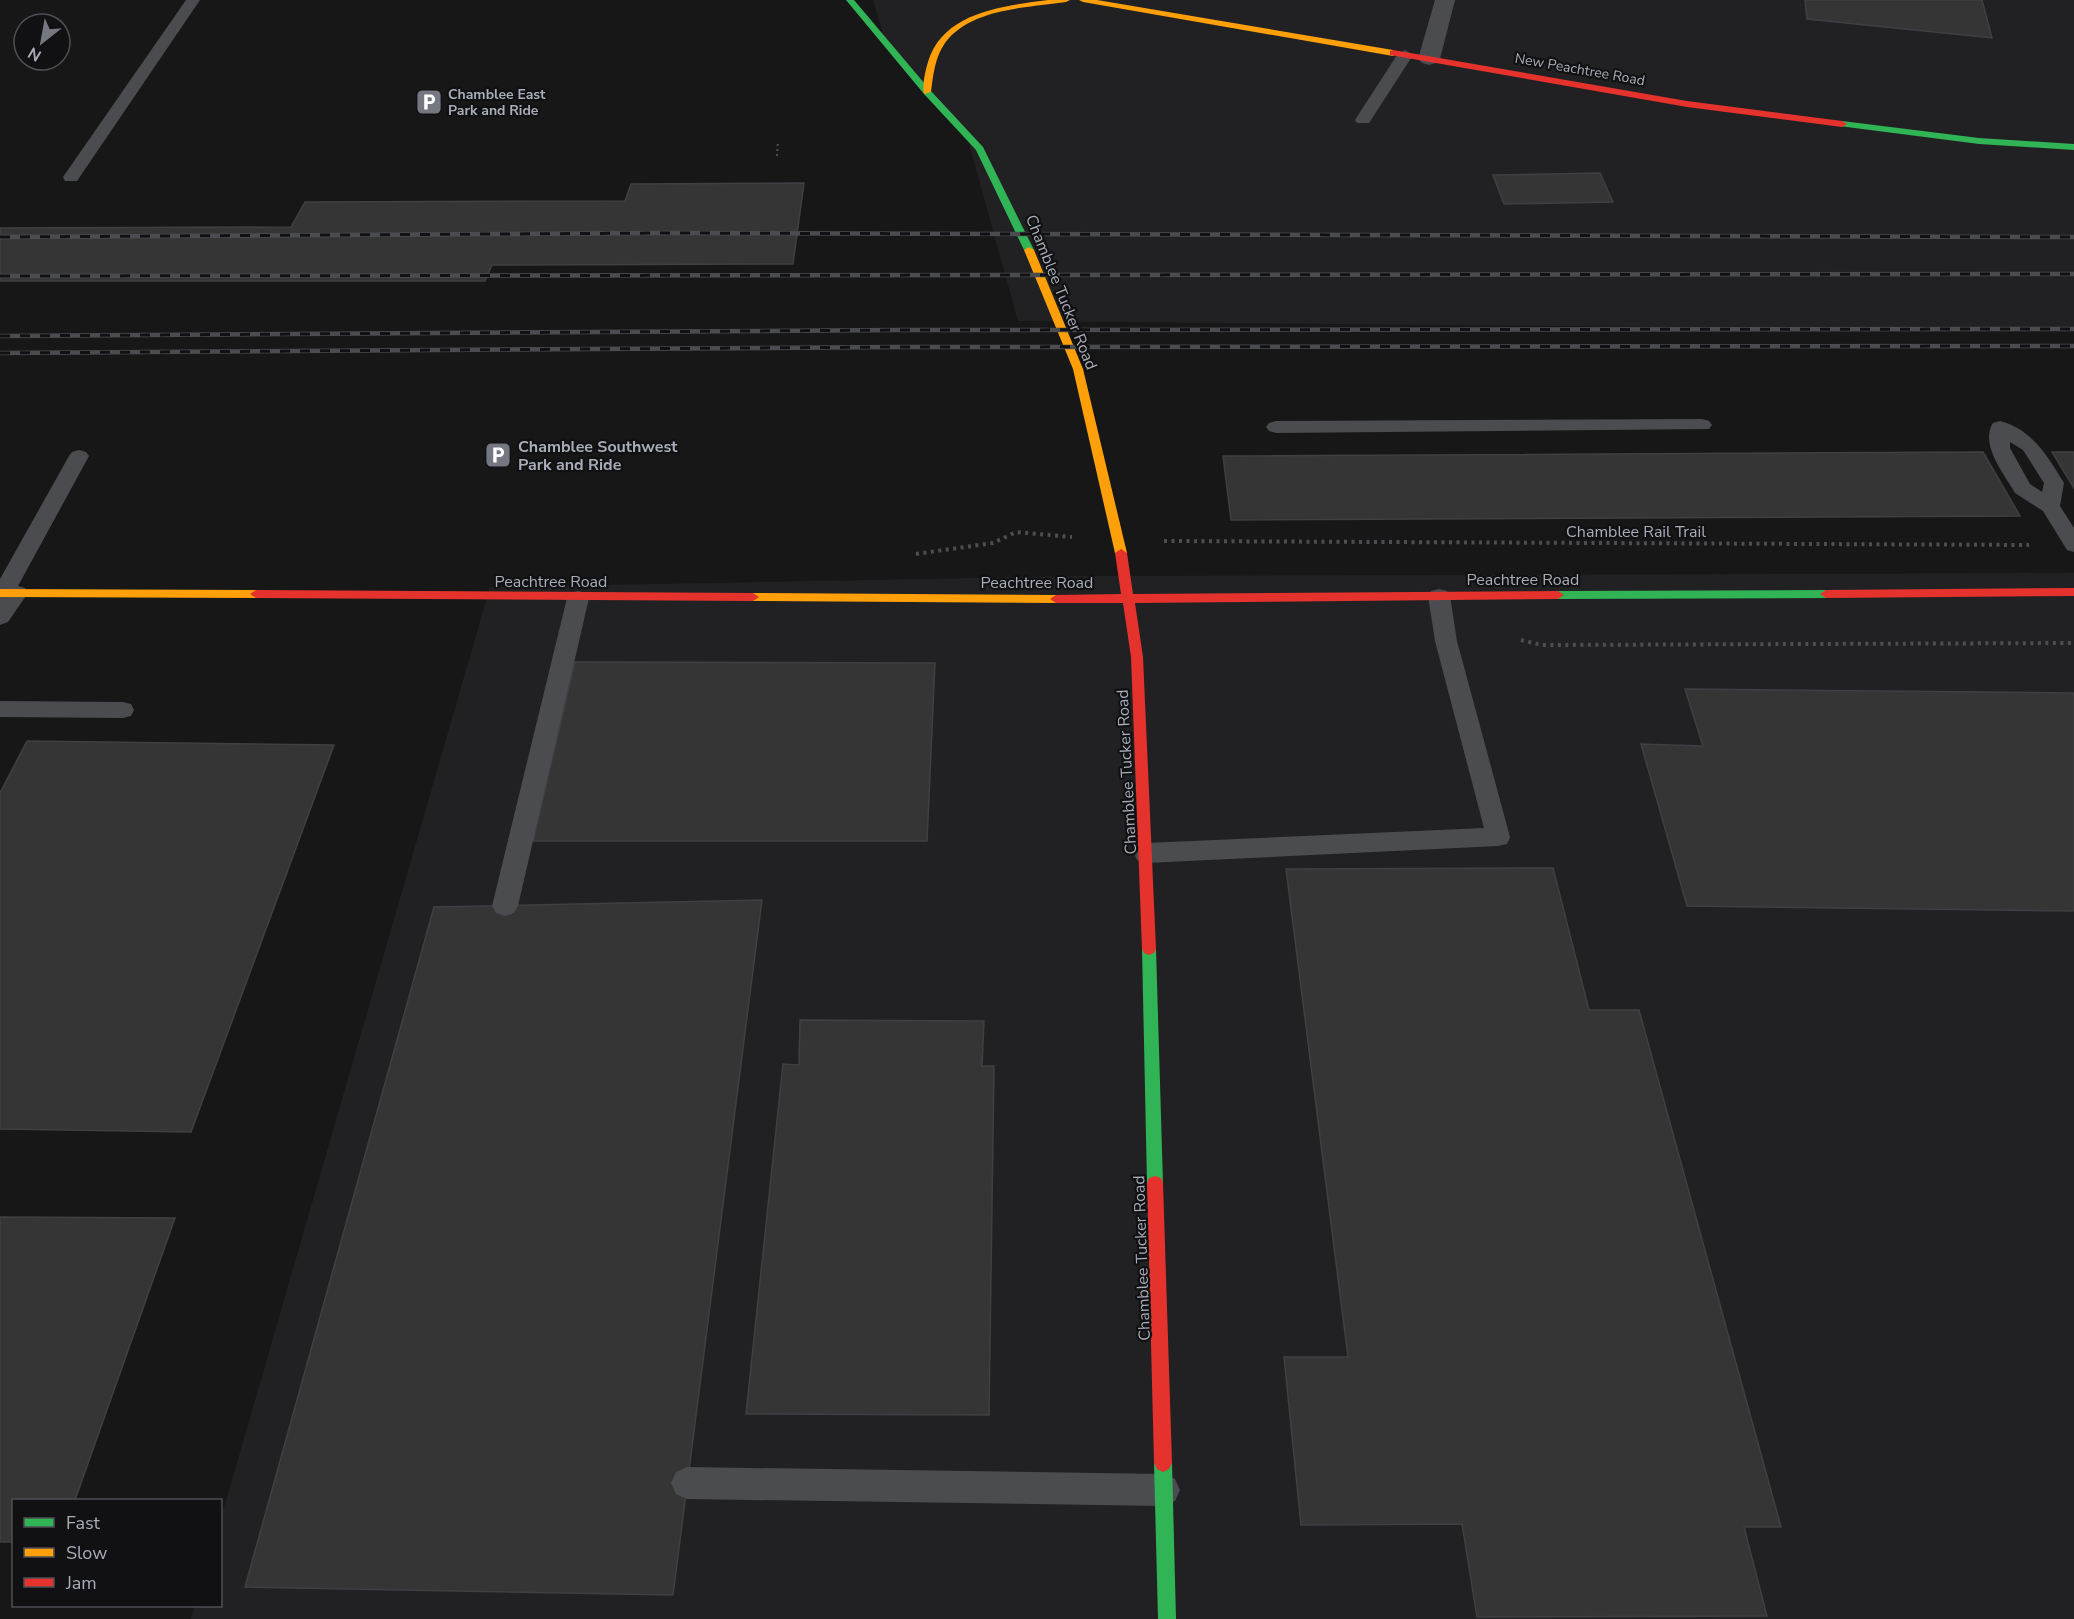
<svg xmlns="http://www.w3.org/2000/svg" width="2074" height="1619" viewBox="0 0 2074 1619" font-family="'Nunito Sans',sans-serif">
	<rect width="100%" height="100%" fill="#171717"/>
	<!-- built -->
	<g fill="#212123">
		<path d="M873,0H2074V331L1018,321L968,140L884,36Z"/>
		<path d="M2074,573V1619H191L195,1606H220L221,1518L490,587L1082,576Z"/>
	</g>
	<!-- building -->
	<g fill="#353536" stroke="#3f4043" stroke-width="1.5">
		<path d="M1805,0H1982L1992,38L1807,19Z"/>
		<path d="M1600,173L1613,202L1504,204L1493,175Z"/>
		<path d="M804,183L793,264L492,265L485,281H0V228L291,227L305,202L625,201L631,184Z"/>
		<path d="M1983,452L2020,516L1231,520L1223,456Z"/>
		<path d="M2052,452H2074V488Z"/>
		<path d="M575,662L935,663L927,841H533Z"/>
		<path d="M1685,689L2074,693V911L1687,906L1641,744L1703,746Z"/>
		<path d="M27,741L334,745L191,1132L0,1129V793Z"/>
		<path d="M1553,868L1589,1010H1639L1781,1527H1744L1767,1616L1477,1617L1462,1524L1301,1525L1284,1357H1348L1286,869Z"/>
		<path d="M762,900L673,1595L245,1587L434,907Z"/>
		<path d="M800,1020L984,1021L982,1066H994L989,1415L746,1414L783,1064L799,1065Z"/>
		<path d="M0,1217L175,1218L75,1500H14V1542H0Z"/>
	</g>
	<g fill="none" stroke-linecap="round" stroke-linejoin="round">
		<!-- path-far1 -->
		<path stroke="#4d4e52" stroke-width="2" stroke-dasharray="2 3" stroke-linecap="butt" d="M777,156L778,141"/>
		<!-- path -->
		<g stroke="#4d4e52" stroke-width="4" stroke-dasharray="3 4.5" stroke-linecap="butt">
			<path d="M1164,541L2029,545"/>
			<path d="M916,554L993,543L1016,532L1072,537"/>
			<path d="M1521,640L1541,645L2074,643"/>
		</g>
		<!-- lane -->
		<g fill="#4b4c50" fill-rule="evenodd">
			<path d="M186,0H200L77,181H65L63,177Z"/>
			<path d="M1405,50L1413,55L1371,120L1369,123H1357L1355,120L1397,55Z"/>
			<path d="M1702,419L1709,421L1712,425L1709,429L1276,433L1269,431L1266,427L1269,423L1276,421Z"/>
			<path d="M2000,421C2032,429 2048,457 2064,483L2060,506L2074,528V552L2067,550L2043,511L2015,493L2012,488C2002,471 1980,443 1993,423ZM2010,442L2023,450L2044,483L2042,492L2030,484L2010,448Z"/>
			<path d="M79,450L86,452L89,456L18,586L25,588L28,593L8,622L0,625V579L69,456L72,452Z"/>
			<path d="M1439,589L1447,591L1450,596L1457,641L1510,837L1507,844L1498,846L1146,863L1137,860L1134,853L1137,846L1146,843L1484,828L1435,641L1428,596L1431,591Z"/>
			<path d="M578,591L586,593L589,598L518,906L514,913L505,916L496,913L492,906L567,598L570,593Z"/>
			<path d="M0,701L123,702L131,704L134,710L131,716L123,718L0,717Z"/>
			<path d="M687,1467L1164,1474L1175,1479L1180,1490L1175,1501L1164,1506L687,1499L676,1494L671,1483L676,1472Z"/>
		</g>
		<!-- street -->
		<path fill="#4b4c50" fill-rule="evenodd" d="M1435,0H1455L1440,59L1436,63L1429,65L1422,63L1418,59Z"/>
		<!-- fast -->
		<g fill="#30b455" fill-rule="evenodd">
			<path d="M846,0H854L930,90L983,147L1034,250L1032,252L1024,250L976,150L924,94Z"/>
			<path d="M1842,121L1979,138L2074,144V150L1979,144L1839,126L1837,124Z"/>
			<path d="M1826,590L1832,594L1826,598L1558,599L1552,595L1558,591Z"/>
			<path d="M1149,943L1154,945L1156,949L1163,1183L1161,1188L1155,1190L1149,1188L1147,1183L1142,949L1144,945Z"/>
			<path d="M1163,1454L1169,1457L1172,1463L1176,1619H1158L1154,1463L1157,1457Z"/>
		</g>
		<!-- slow -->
		<g fill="#ff9f0a" fill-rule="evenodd">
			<path d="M1048,0H1070L1066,2C1027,8 971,8 945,43C935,57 933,75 931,92L924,94C922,85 925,72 928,62C943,12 1003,6 1048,0Z"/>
			<path d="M1079,0H1097L1393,50L1397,53L1393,56L1083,2Z"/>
			<path d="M1029,247L1034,250L1083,369L1127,553L1125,556H1117L1115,553L1073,369L1024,250Z"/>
			<path d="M0,589L256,590L262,594L256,598L0,597Z"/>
			<path d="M753,593L1056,595L1062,599L1056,603L753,601L747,597Z"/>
		</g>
		<!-- jam -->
		<g fill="#e5322d" fill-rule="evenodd">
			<path d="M1393,50L1687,101L1842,121L1847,124L1842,127L1687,107L1390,55V51Z"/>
			<path d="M1121,549L1127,553L1133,594L1558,591L1564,595L1558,599L1135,603L1143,657L1156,949L1154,953L1149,955L1144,953L1142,949L1131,657L1123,603H1056L1050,599L1056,595L1121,594L1115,553Z"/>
			<path d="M2074,588V596L1826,598L1820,594L1826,590Z"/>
			<path d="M256,590L753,593L759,597L753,601L256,598L250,594Z"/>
			<path d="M1155,1176L1161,1178L1163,1183L1172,1463L1169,1469L1163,1472L1157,1469L1154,1463L1147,1183L1149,1178Z"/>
		</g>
		<defs>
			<g id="rail">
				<path d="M0,237L666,233L2074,237"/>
				<path d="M0,276L2074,274"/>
				<path d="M0,336L899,330L2074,329"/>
				<path d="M0,353L896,347L2074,346"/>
			</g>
		</defs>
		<!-- rail casing -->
		<use href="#rail" stroke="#4b4c4f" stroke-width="4.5"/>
		<!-- rail -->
		<use href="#rail" stroke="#111113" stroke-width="3" stroke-dasharray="10" stroke-linecap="butt"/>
	</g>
	<!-- icons -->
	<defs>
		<symbol id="parking-square" viewBox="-11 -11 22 22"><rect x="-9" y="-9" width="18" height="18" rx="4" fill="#757880" stroke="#111113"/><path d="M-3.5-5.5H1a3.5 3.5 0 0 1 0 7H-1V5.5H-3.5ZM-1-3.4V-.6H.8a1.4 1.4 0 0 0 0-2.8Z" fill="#fff"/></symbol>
	</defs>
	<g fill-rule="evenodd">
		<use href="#parking-square" x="414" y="87" width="30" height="30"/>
		<use href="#parking-square" x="483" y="440" width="30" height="30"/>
	</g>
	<g text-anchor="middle" stroke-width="4.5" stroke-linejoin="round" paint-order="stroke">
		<!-- far-street labels -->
		<g font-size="14" fill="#a8adb8" stroke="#111113">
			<text transform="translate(1580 69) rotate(10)" y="5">New Peachtree Road</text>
		</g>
		<!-- far-poi labels -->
		<g font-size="14" font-weight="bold" fill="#a8adb8" stroke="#111113" text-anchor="start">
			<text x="448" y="99">Chamblee East<tspan x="448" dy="16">Park and Ride</tspan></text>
		</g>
		<!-- street labels -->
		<g font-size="16" fill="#a8adb8" stroke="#111113">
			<text transform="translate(1062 292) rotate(68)" y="6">Chamblee Tucker Road</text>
			<text x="1636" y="537">Chamblee Rail Trail</text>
			<text x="1523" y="585">Peachtree Road</text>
			<text x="551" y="587">Peachtree Road</text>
			<text x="1037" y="588">Peachtree Road</text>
			<text transform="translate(1126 772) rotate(-93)" y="6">Chamblee Tucker Road</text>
			<text transform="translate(1141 1258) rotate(-92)" y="6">Chamblee Tucker Road</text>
		</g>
		<!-- poi labels -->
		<g font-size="16" font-weight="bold" fill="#a8adb8" stroke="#111113" text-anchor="start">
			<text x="518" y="452">Chamblee Southwest<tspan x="518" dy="18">Park and Ride</tspan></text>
		</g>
	</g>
	<!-- legend -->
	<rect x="12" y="1499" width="210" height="108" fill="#111113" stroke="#4d4f55" stroke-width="1.5"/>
	<rect x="24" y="1518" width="30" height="9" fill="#30b455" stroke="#4d4f55" stroke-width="1.5"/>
	<text x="66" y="1529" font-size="18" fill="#a8adb8">Fast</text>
	<rect x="24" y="1548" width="30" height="9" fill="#ff9f0a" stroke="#4d4f55" stroke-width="1.5"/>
	<text x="66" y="1559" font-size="18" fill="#a8adb8">Slow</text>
	<rect x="24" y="1578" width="30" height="9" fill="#e5322d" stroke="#4d4f55" stroke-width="1.5"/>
	<text x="66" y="1589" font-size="18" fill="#a8adb8">Jam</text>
	<!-- north arrow -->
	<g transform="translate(42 42) rotate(211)"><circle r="28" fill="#111113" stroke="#4d4f55" stroke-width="1.5"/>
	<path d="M0-4.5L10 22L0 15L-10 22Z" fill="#757880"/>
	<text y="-9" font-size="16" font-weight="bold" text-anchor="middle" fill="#a8adb8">N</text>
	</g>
</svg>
